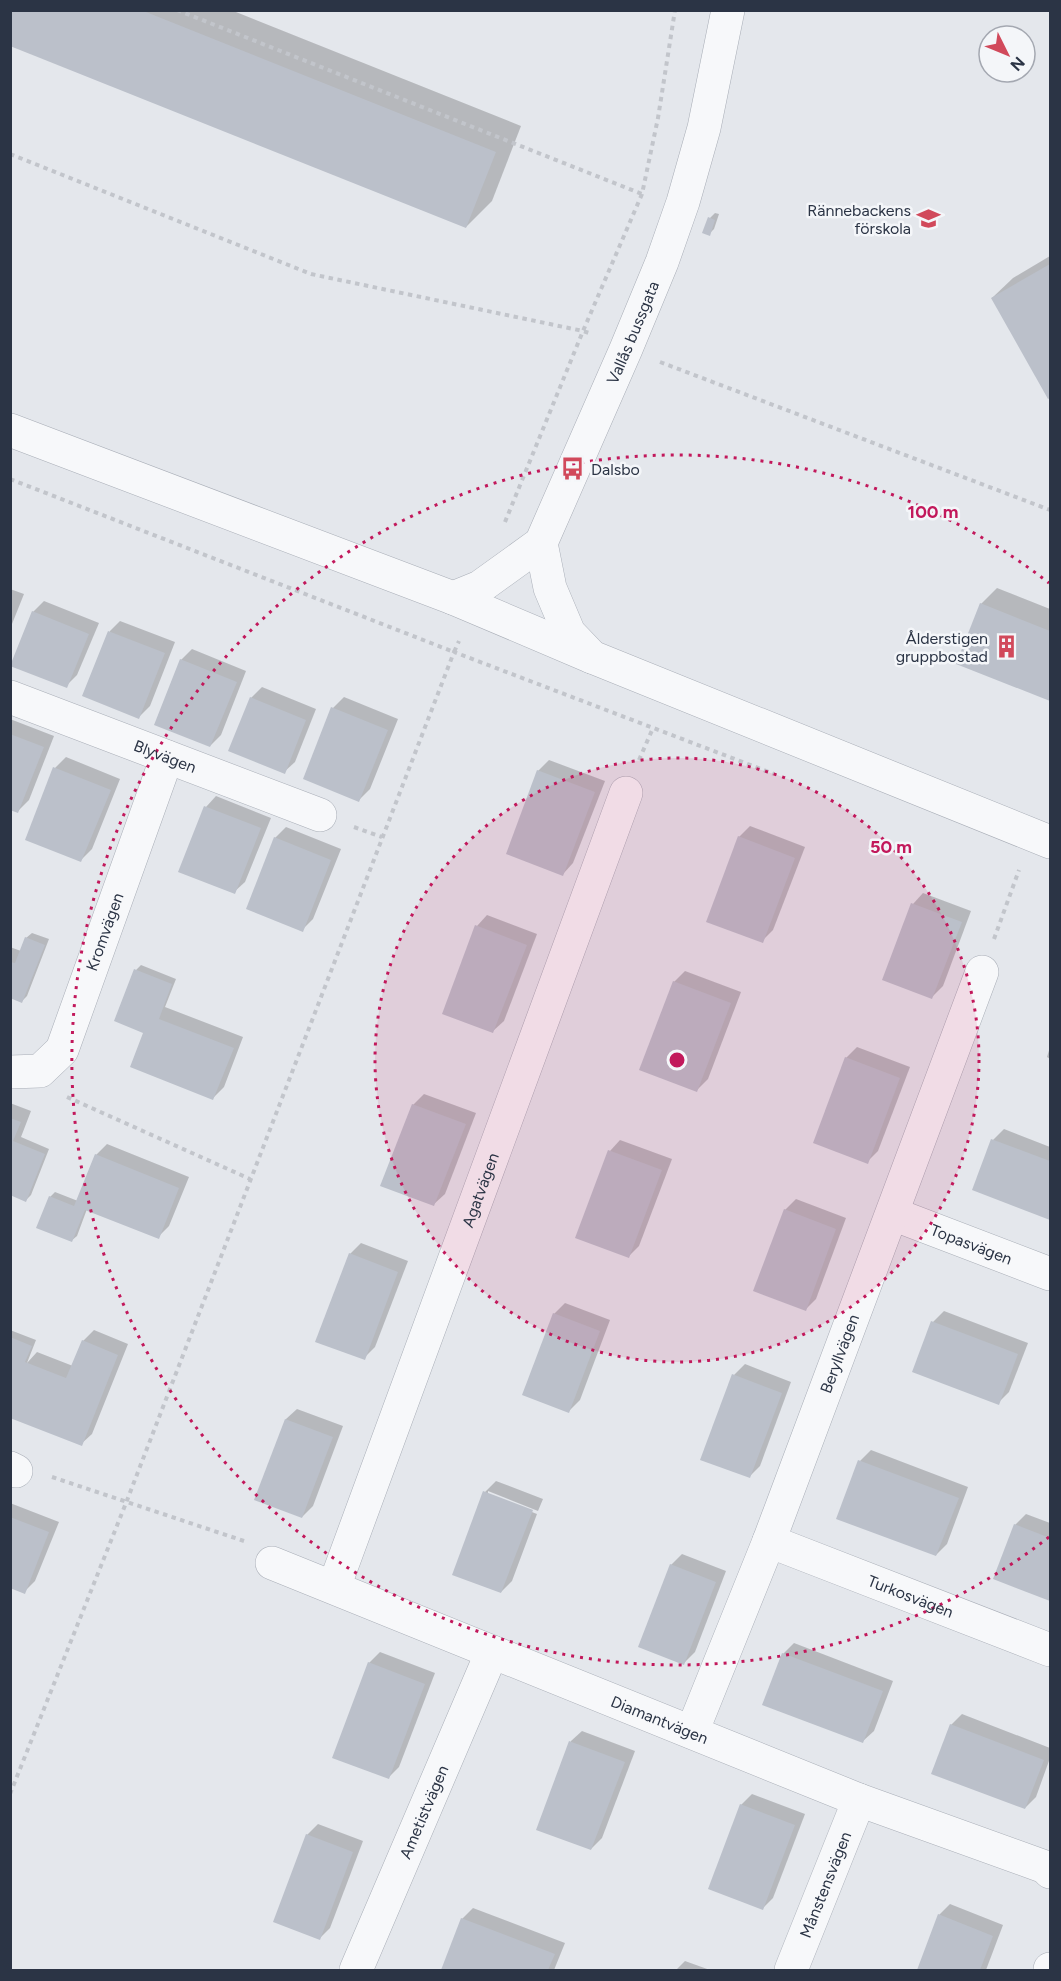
<svg xmlns="http://www.w3.org/2000/svg" width="1061" height="1981" viewBox="0 0 1061 1981" font-family="Figtree,sans-serif">
	<rect width="100%" height="100%" fill="#e4e7ec"/>
	<!-- shadow -->
	<g fill="#0003">
		<path d="M13,10H231L521,126L492,201L466,227L10,45V17Z"/>
		<path d="M715,213L719,214L714,229L709,234L710,218Z"/>
		<path d="M1050,256V396L1048,397L992,298L1013,278Z"/>
		<path d="M997,588L1050,609V699L958,663L981,604Z"/>
		<path d="M10,589L24,594L10,629Z"/>
		<path d="M44,601L99,623L77,675L66,686L33,612Z"/>
		<path d="M120,621L175,642L150,706L139,717L84,695L110,631Z"/>
		<path d="M192,649L246,671L221,735L210,746L181,660Z"/>
		<path d="M262,687L316,709L295,762L284,772L251,698Z"/>
		<path d="M344,697L398,719L370,789L359,800L333,708Z"/>
		<path d="M10,719L54,736L29,800L18,811L10,808Z"/>
		<path d="M66,757L120,779L92,849L81,860L55,768Z"/>
		<path d="M549,760L605,781L573,863L563,874L538,771Z"/>
		<path d="M216,796L271,818L245,882L234,892L206,807Z"/>
		<path d="M750,826L805,847L773,930L762,941L739,837Z"/>
		<path d="M286,827L341,849L313,919L302,930L275,838Z"/>
		<path d="M923,893L971,911L943,986L932,997L913,904Z"/>
		<path d="M487,915L537,934L504,1021L493,1031L477,926Z"/>
		<path d="M32,933L49,939L27,996L22,1001L10,996V947L21,951L26,938Z"/>
		<path d="M141,965L176,979L165,1007L243,1037L224,1087L213,1098L147,1026L136,970Z"/>
		<path d="M685,971L741,992L708,1079L697,1090L674,982Z"/>
		<path d="M857,1047L910,1067L878,1151L867,1162L846,1058Z"/>
		<path d="M1050,1047V1059L1047,1057Z"/>
		<path d="M424,1094L476,1113L445,1194L434,1204L413,1105Z"/>
		<path d="M10,1103L31,1111L21,1137L49,1149L31,1195L26,1200L10,1194Z"/>
		<path d="M1004,1129L1050,1147V1218L974,1189L993,1140Z"/>
		<path d="M620,1140L672,1159L639,1246L628,1257L610,1151Z"/>
		<path d="M107,1144L189,1177L169,1226L158,1237L87,1209L77,1236L71,1241L50,1197L55,1192L78,1201L96,1155Z"/>
		<path d="M796,1199L846,1218L816,1299L805,1310L785,1210Z"/>
		<path d="M361,1243L408,1261L375,1347L364,1358L350,1254Z"/>
		<path d="M565,1303L610,1320L580,1400L569,1411L554,1314Z"/>
		<path d="M944,1311L1028,1343L1009,1392L998,1403L914,1371L933,1322Z"/>
		<path d="M10,1330L36,1340L27,1363L37,1352L73,1366L83,1341L94,1330L128,1344L92,1434L81,1444L10,1401Z"/>
		<path d="M745,1364L791,1382L760,1466L749,1477L734,1375Z"/>
		<path d="M297,1409L343,1426L313,1506L302,1517L256,1499L286,1419Z"/>
		<path d="M871,1450L968,1487L947,1544L936,1555L860,1461Z"/>
		<path d="M496,1481L543,1499L538,1511L488,1491V1495L537,1514L512,1581L501,1592L485,1492Z"/>
		<path d="M10,1503L59,1522L35,1581L24,1592L10,1587Z"/>
		<path d="M1026,1514L1050,1523V1599L995,1578L1015,1525Z"/>
		<path d="M682,1554L726,1571L695,1652L684,1663L671,1565Z"/>
		<path d="M794,1643L893,1681L874,1731L863,1741L783,1654Z"/>
		<path d="M380,1652L435,1673L399,1767L388,1778L369,1663Z"/>
		<path d="M962,1714L1050,1748V1758L1036,1797L1025,1808L951,1725Z"/>
		<path d="M582,1731L635,1751L602,1838L591,1849L538,1829L571,1741Z"/>
		<path d="M752,1794L805,1814L773,1898L762,1909L741,1805Z"/>
		<path d="M318,1824L363,1841L330,1928L319,1939L307,1835Z"/>
		<path d="M950,1904L1003,1925L986,1970H918L939,1915Z"/>
		<path d="M473,1908L565,1943L554,1970H443L462,1919Z"/>
		<path d="M685,1961L710,1970H676Z"/>
	</g>
	<!-- building -->
	<g fill="#bbc0ca">
		<path d="M12,10H141L496,152L466,228L10,46Z"/>
		<path d="M708,217L715,220L710,236L702,233Z"/>
		<path d="M1050,264V398L1048,399L991,298Z"/>
		<path d="M980,603L1050,631V701L956,664Z"/>
		<path d="M32,611L89,634L67,688L10,666Z"/>
		<path d="M108,631L165,653L139,719L82,696Z"/>
		<path d="M180,659L237,682L210,747L154,725Z"/>
		<path d="M250,697L306,720L285,774L228,751Z"/>
		<path d="M331,707L388,730L359,802L303,779Z"/>
		<path d="M10,734L44,747L18,813L10,810Z"/>
		<path d="M53,767L111,790L81,862L25,840Z"/>
		<path d="M537,770L595,792L563,876L506,854Z"/>
		<path d="M204,806L261,828L235,894L178,872Z"/>
		<path d="M738,836L795,858L763,943L706,922Z"/>
		<path d="M274,837L331,860L303,932L246,909Z"/>
		<path d="M911,903L962,922L932,999L882,980Z"/>
		<path d="M475,925L527,945L493,1033L442,1014Z"/>
		<path d="M25,937L45,945L22,1003L10,998V962L15,963Z"/>
		<path d="M134,969L172,984L159,1019L234,1048L213,1100L130,1067L143,1033L114,1021Z"/>
		<path d="M673,981L731,1003L697,1092L639,1070Z"/>
		<path d="M845,1057L900,1078L868,1164L813,1143Z"/>
		<path d="M412,1104L466,1124L434,1206L380,1186Z"/>
		<path d="M10,1118L21,1122L13,1141L45,1154L26,1202L10,1195Z"/>
		<path d="M991,1139L1050,1161V1220L972,1190Z"/>
		<path d="M608,1150L662,1170L629,1258L575,1238Z"/>
		<path d="M95,1154L179,1188L159,1239L85,1210L72,1242L36,1228L49,1196L74,1206Z"/>
		<path d="M784,1209L836,1229L806,1311L753,1291Z"/>
		<path d="M349,1253L398,1272L365,1360L315,1342Z"/>
		<path d="M553,1313L600,1331L569,1413L522,1395Z"/>
		<path d="M931,1321L1018,1354L999,1405L912,1372Z"/>
		<path d="M10,1337L32,1346L25,1362L66,1378L82,1340L118,1355L82,1446L10,1418Z"/>
		<path d="M732,1374L782,1393L750,1478L700,1460Z"/>
		<path d="M285,1419L333,1437L302,1518L254,1500Z"/>
		<path d="M858,1460L959,1498L936,1556L836,1519Z"/>
		<path d="M483,1491L533,1510L501,1593L452,1575Z"/>
		<path d="M10,1517L49,1532L25,1594L10,1588Z"/>
		<path d="M1014,1524L1050,1538V1601L993,1579Z"/>
		<path d="M670,1564L716,1582L684,1665L638,1647Z"/>
		<path d="M782,1653L883,1691L863,1743L762,1705Z"/>
		<path d="M368,1662L425,1684L389,1779L332,1758Z"/>
		<path d="M950,1724L1044,1760L1025,1809L931,1774Z"/>
		<path d="M569,1741L625,1762L591,1850L536,1830Z"/>
		<path d="M740,1804L795,1825L763,1910L708,1889Z"/>
		<path d="M306,1834L353,1852L320,1940L273,1922Z"/>
		<path d="M938,1914L993,1936L980,1970H917Z"/>
		<path d="M461,1918L555,1954L548,1970H441Z"/>
	</g>
	<g fill="none" stroke-linecap="round" stroke-linejoin="round">
		<defs>
			<g id="minor">
				<path d="M10,430L453,598L592,657"/>
				<path d="M541,543L550,588L569,633L592,657L1050,842"/>
				<path id="s1" d="M453,598L480,587L541,543L626,349L662,262L683,202L704,128L728,10"/>
				<path id="s2" d="M10,697L320,815"/>
				<path id="s3" d="M10,1072L40,1071L62,1050L167,757"/>
				<path id="s4" d="M893,1214L1050,1274"/>
				<path d="M10,1468L16,1471"/>
				<path id="s5" d="M769,1541L1050,1650"/>
				<path id="s6" d="M272,1563L859,1800L1045,1867L1050,1872"/>
				<path id="s7" d="M334,1587L626,793"/>
				<path id="s8" d="M692,1732L769,1541L982,972"/>
				<path id="s9" d="M356,1970L492,1652"/>
				<path id="s10" d="M791,1970L859,1800"/>
				<path d="M1050,1970V1969"/>
			</g>
		</defs>
		<!-- minor casing -->
		<use href="#minor" stroke="#a9aeb7" stroke-width="34"/>
		<!-- path -->
		<g stroke="#c2c5cb" stroke-width="4" stroke-dasharray="4.5 4.5" stroke-linecap="butt">
			<path d="M177,10L642,194"/>
			<path d="M10,154L311,274L583,331L592,334"/>
			<path d="M660,362L1050,510"/>
			<path d="M10,479L454,652L459,641"/>
			<path d="M505,522L583,331L642,194L658,118L675,10"/>
			<path d="M639,760L653,728"/>
			<path d="M354,827L382,837"/>
			<path d="M994,939L1019,870"/>
			<path d="M67,1097L250,1179"/>
			<path d="M52,1477L244,1541"/>
			<path d="M10,1794L126,1503L454,652L774,774"/>
		</g>
		<!-- minor -->
		<use href="#minor" stroke="#f7f8fa" stroke-width="33"/>
	</g>
	<!-- distance rings -->
	<circle cx="677" cy="1060" r="302" fill="#c2185b" fill-opacity=".12"/>
	<g fill="none" stroke="#c2185b" stroke-width="3" stroke-dasharray="3 6">
		<circle cx="677" cy="1060" r="302"/>
		<path d="M1049 1537A605 605 0 1 1 1049 583"/>
	</g>
	<!-- icons -->
	<defs>
		<symbol id="school-bare" viewBox="-9 -9 18 18"><path d="M0-5L7-2L0 1L-7-2ZM-4 1L0 2.5L4 1V4Q0 6-4 4Z" fill="#d1495b" stroke="#f4f6f9" stroke-width="2.5" paint-order="stroke"/></symbol>
		<symbol id="bus-bare" viewBox="-9 -9 18 18"><path d="M-5-6H5V4H4V6H2V4H-2V6H-4V4H-5ZM-3.5-4V0h7V-4ZM-3.5 1.2v1.5H-2V1.2ZM2 1.2v1.5H3.5V1.2Z" fill="#d1495b" stroke="#f4f6f9" stroke-width="2.5" paint-order="stroke"/></symbol>
		<symbol id="building-bare" viewBox="-9 -9 18 18"><path d="M-4-6H4V6H1V3H-1V6H-4ZM-2.5-4.3h1.7v1.8h-1.7ZM.8-4.3h1.7v1.8H.8ZM-2.5-1h1.7V.8h-1.7ZM.8-1h1.7V.8H.8Z" fill="#d1495b" stroke="#f4f6f9" stroke-width="2.5" paint-order="stroke"/></symbol>
	</defs>
	<g fill-rule="evenodd">
		<use href="#school-bare" x="912" y="202" width="33" height="33"/>
		<use href="#bus-bare" x="556" y="452" width="33" height="33"/>
		<use href="#building-bare" x="990" y="630" width="33" height="33"/>
	</g>
	<g text-anchor="middle" stroke-width="5" stroke-linejoin="round" paint-order="stroke">
		<!-- poi labels -->
		<g font-size="16" fill="#2b3445" stroke="#f4f6f9" text-anchor="end">
			<text x="911" y="216">Rännebackens<tspan x="911" dy="18">förskola</tspan></text>
			<text x="591" y="475" text-anchor="start">Dalsbo</text>
			<text x="988" y="644">Ålderstigen<tspan x="988" dy="18">gruppbostad</tspan></text>
		</g>
		<!-- street labels -->
		<g font-size="16" fill="#2b3445" stroke="#f4f6f9">
			<text dy="6" stroke="none"><textPath href="#s1" startOffset="334">Vallås bussgata</textPath></text>
			<text dy="6" stroke="none"><textPath href="#s2" startOffset="166">Blyvägen</textPath></text>
			<text dy="6" stroke="none"><textPath href="#s3" startOffset="186">Kromvägen</textPath></text>
			<text dy="6" stroke="none"><textPath href="#s7" startOffset="423">Agatvägen</textPath></text>
			<text dy="6" stroke="none"><textPath href="#s4" startOffset="84">Topasvägen</textPath></text>
			<text dy="6" stroke="none"><textPath href="#s8" startOffset="406">Beryllvägen</textPath></text>
			<text dy="6" stroke="none"><textPath href="#s5" startOffset="152">Turkosvägen</textPath></text>
			<text dy="6" stroke="none"><textPath href="#s6" startOffset="418">Diamantvägen</textPath></text>
			<text dy="6" stroke="none"><textPath href="#s9" startOffset="172">Ametistvägen</textPath></text>
			<text dy="6" stroke="none"><textPath href="#s10" startOffset="92">Månstensvägen</textPath></text>
		</g>
	</g>
	<circle cx="677" cy="1060" r="9" fill="#c2185b" stroke="#f4f6f9" stroke-width="3"/>
	<g font-size="18" text-anchor="middle" font-weight="bold" fill="#c2185b" stroke="#f4f6f9" stroke-width="5" stroke-linejoin="round" paint-order="stroke">
		<text x="933" y="518">100 m</text>
		<text x="891" y="853">50 m</text>
	</g>
	<!-- border -->
	<rect width="1061" height="1981" fill="none" stroke="#2b3445" stroke-width="24"/>
	<!-- north arrow -->
	<g transform="translate(1007 54) rotate(133)"><circle r="28" fill="#f4f6f9" stroke="#a4a8b1" stroke-width="1.5"/>
	<path d="M0-4.5L10 22L0 15L-10 22Z" fill="#d1495b"/>
	<text y="-9" font-size="16" font-weight="bold" text-anchor="middle" fill="#2b3445">N</text>
	</g>
</svg>
